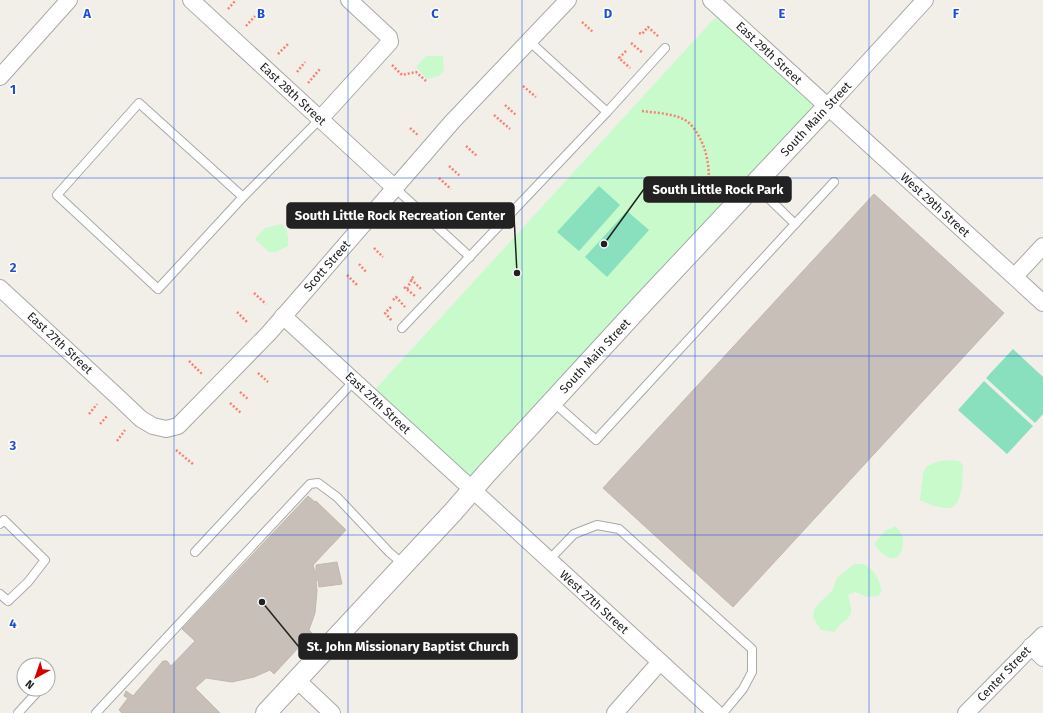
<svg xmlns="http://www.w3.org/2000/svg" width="1043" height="713" viewBox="0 0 1043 713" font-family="'Fira Sans',sans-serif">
	<rect width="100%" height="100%" fill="#f2efe9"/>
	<!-- park -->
	<g fill="#c8facc">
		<path d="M722,10L827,107L472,490L369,396Z"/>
		<path d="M426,56H443L444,70L439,76L427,79L416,67Z"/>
		<path d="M282,224C288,230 289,237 288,246L276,252H269L255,239L265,228Z"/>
		<path d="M951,460L959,461L963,465L962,488L958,502L951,508C940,508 929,505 920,500L923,473L927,466L940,461Z"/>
		<path d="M895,526C897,528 900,530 901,533C905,541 903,560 891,558C883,556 878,549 874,544L886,530L892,528Z"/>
		<path d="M854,564H864C876,572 878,577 882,591L878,596L867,597L855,592L848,595C849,600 852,607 851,612C850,620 838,623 835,632L821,630L813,618L814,610L820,602L832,591L837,578Z"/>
	</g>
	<!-- pitch -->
	<g fill="#88e0be">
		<path d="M599,186L620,205L579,251L557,232Z"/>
		<path d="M627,211L649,230L607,277L585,257Z"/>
		<path d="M1013,349L1043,377V414L1035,423L986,378Z"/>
		<path d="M984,381L1033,426L1007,454L958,410Z"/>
	</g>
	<!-- building -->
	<g fill="#c7bfb8" stroke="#c4b6ab">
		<path d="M874,194L1004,313L733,607L603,488Z"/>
		<path d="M308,496L315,502L316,501L346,530L313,565L315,572H316V565L337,562L342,584L319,587L318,580H316L317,591L315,613L309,630L312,633L274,674L270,670L254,677L232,682L206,678L195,688L220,713H122L119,710L128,698L124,696L126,691L133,696L163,661H167L171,666L195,641L182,629Z"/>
	</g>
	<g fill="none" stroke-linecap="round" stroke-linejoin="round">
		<defs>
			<g id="service">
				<path d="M529,41L607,112"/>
				<path d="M395,188L470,257"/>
				<path d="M243,197L139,103L57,195L158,289L243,197L320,119"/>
				<path d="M795,224L834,182"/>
				<path d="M402,328L607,112L665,48"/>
				<path d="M553,402L596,440L795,224L755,185"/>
				<path d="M0,524L4,520L45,560L28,582L8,601L0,594"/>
				<path d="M195,552L354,381"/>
				<path d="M549,560L574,534L597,525L619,529L752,649V672L743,689L723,713"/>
				<path d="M18,713L40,689"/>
				<path d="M96,713L310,484L318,483L337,497L389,552L404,565"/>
			</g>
			<g id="minor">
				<path d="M191,0L395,188"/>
				<path d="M711,0L1043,303"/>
				<path d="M0,77L69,0"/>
				<path d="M827,107L925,0"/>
				<path d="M320,119L390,42L389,37L349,0"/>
				<path d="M1015,276L1043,246"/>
				<path d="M0,288L120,399L141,419L153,426L166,429L178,426L269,333L452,122L568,0"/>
				<path d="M283,316L716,713"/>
				<path d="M1031,646L1043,658"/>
				<path d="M296,679L332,713"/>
				<path d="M615,713L660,662"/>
				<path d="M966,713L1043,635"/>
			</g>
			<path id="tertiary" d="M266,713L453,512L486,474L643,303L827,107"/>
		</defs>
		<!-- service casing -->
		<use href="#service" stroke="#a9a9a9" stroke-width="10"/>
		<!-- minor casing -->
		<use href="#minor" stroke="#a9a9a9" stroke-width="18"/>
		<!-- tertiary casing -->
		<use href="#tertiary" stroke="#a9a9a9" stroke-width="22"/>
		<!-- path -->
		<g stroke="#fa8072" stroke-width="2.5" stroke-dasharray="2 2" stroke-linecap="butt">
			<path d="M228,9L236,0"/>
			<path d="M582,22L593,32"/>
			<path d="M246,26L255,16"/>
			<path d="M639,33L642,34L648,27L659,37"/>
			<path d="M631,43L643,53"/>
			<path d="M626,51L619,58L630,68"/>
			<path d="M278,54L288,44"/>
			<path d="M392,65L402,75L416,72L426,81"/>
			<path d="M297,72L305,62"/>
			<path d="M308,83L320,69"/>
			<path d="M523,86L536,97"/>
			<path d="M505,105L516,115"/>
			<path d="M642,111C656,113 672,113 685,120C690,123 694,128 697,133C710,154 710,176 708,199"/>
			<path d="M494,115L510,129"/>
			<path d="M410,128L419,136"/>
			<path d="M466,146L477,156"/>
			<path d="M449,166L460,176"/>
			<path d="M439,178L451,189"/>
			<path d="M374,248L383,257"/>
			<path d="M359,264L367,273"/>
			<path d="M347,275L357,285"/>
			<path d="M411,279L421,289"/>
			<path d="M404,287L415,296"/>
			<path d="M407,289L414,275"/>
			<path d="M254,293L266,304"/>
			<path d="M393,300L396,297L405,307"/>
			<path d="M391,307L385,313L392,321"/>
			<path d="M237,312L248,323"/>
			<path d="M189,361L202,374"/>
			<path d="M258,373L268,382"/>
			<path d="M240,392L249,400"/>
			<path d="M230,403L241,413"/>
			<path d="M89,414L97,404"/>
			<path d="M100,424L108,415"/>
			<path d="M117,441L125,430"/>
			<path d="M176,450L194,465"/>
		</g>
		<!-- service -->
		<use href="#service" stroke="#fff" stroke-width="8"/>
		<!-- minor -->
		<use href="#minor" stroke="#fff" stroke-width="16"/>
		<!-- tertiary -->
		<use href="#tertiary" stroke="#fff" stroke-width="20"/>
	</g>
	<!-- grid -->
	<path fill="none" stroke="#1d4ed8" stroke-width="1" stroke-opacity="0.55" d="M174,0V713M348,0V713M522,0V713M695,0V713M869,0V713M0,178H1043M0,356H1043M0,535H1043"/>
	<g text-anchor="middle" stroke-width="3" stroke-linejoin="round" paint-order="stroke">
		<!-- street labels -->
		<g font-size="12" fill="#222" stroke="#fff">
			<text transform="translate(769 53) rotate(43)" y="4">East 29th Street</text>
			<text transform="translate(293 94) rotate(43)" y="4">East 28th Street</text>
			<text transform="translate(816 119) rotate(-47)" y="4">South Main Street</text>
			<text transform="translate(935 205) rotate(42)" y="4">West 29th Street</text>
			<text transform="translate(327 266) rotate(-49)" y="4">Scott Street</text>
			<text transform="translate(60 343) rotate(43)" y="4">East 27th Street</text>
			<text transform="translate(595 356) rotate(-47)" y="4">South Main Street</text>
			<text transform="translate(378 403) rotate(43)" y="4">East 27th Street</text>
			<text transform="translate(594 602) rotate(42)" y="4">West 27th Street</text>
			<text transform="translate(1004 674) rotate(-46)" y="4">Center Street</text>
		</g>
	</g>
	<g font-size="13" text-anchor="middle" font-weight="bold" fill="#1d4ed8" stroke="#fff" stroke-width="3" stroke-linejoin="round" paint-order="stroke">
		<text x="87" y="18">A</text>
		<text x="261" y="18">B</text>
		<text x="435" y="18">C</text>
		<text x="608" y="18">D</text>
		<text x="782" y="18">E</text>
		<text x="956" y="18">F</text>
		<text x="13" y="94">1</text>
		<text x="13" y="272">2</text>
		<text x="13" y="450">3</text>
		<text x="13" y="628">4</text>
	</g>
	<!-- callouts -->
	<path fill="none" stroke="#222" stroke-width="1.5" d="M604 244L644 189M517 273L514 216M262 602L299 647"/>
	<g fill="#222" stroke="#fff" stroke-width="1.5">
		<circle cx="604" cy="244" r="4"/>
		<circle cx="517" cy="273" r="4"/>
		<circle cx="262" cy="602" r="4"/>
	</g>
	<g fill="#222" stroke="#222" stroke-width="1.5">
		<rect x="644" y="177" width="147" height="25" rx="4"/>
		<rect x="287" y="203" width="227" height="25" rx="4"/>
		<rect x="299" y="634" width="218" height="25" rx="4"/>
	</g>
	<g font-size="13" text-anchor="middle" font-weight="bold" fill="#fff">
		<text x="718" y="194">South Little Rock Park</text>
		<text x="400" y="220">South Little Rock Recreation Center</text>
		<text x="408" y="651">St. John Missionary Baptist Church</text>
	</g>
	<!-- north arrow -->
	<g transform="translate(36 677) rotate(220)"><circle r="19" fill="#ffffff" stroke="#a7a7a7"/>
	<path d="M0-3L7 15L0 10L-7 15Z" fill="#d40000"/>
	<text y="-6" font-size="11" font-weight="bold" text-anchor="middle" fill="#222222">N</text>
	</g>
</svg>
